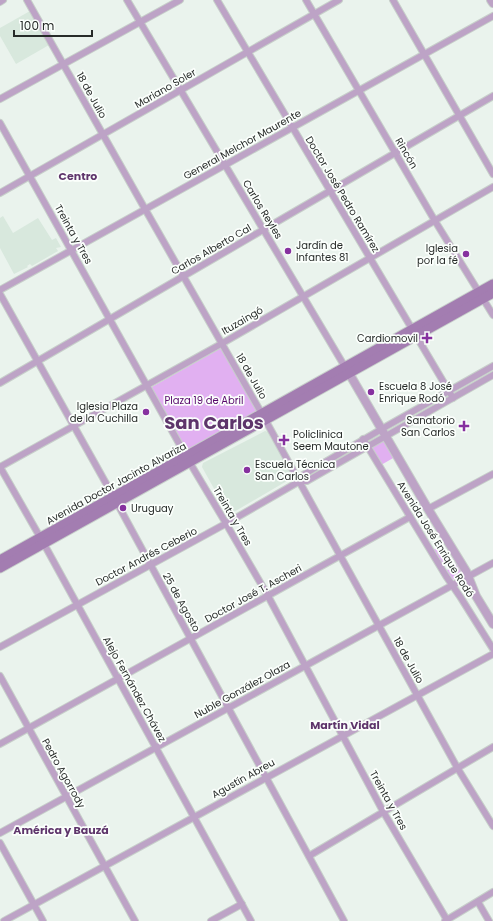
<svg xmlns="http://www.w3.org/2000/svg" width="493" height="921" viewBox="0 0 493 921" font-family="Poppins,sans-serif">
	<rect width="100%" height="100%" fill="#eaf3ed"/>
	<!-- built -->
	<g fill="#d8e8dd">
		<path d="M30,11L49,45L16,64L0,36V28Z"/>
		<path d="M3,216L13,233L38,218L52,240L56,238L61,247L56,248L58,251L32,266L30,264L27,266L28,267L14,274L0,248V218Z"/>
		<path d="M265,431L268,432L292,473V478L232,513L227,512L202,467L203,463Z"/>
	</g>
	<!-- green -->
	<g fill="#e1b0f1">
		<path d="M221,348L258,412L186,452L150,388Z"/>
		<path d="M382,441L386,442L395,457L381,465L370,448Z"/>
		<path d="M442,545L449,556L448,560L445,562H441L433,550Z"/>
		<path d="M457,560L465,574L455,580L451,578L445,570C451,570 455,565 457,560Z"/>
	</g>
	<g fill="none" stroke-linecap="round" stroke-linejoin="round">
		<defs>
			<g id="minor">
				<path d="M27,0L145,209L262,414L458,769L493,826"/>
				<path d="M127,0L345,367"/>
				<path d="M217,0L453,398"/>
				<path d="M306,0L435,221L493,315"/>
				<path d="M393,0L493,174"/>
				<path d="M0,2L3,0"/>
				<path d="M0,99L180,0"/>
				<path d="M0,123L190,463L224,520L268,596L384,813L447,920"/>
				<path d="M0,193L339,0"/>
				<path d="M0,290L493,16"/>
				<path d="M0,294L117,503L344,921"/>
				<path d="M0,383L493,96"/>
				<path d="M363,439L446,576L461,598L493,649"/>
				<path d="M0,467L221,344L493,187"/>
				<path d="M0,467L44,544L251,921"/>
				<path d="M300,481L303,475L387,426L493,366"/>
				<path d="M428,509L493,474"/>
				<path d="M0,647L227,523L300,481H307L493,375"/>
				<path d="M0,676L135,921"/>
				<path d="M0,744L410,517"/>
				<path d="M0,833L493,563"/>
				<path d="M0,843L43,921"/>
				<path d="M309,856L493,747"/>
				<path d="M478,902L489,921"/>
				<path d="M4,921L493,654"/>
				<path d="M211,921L242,904"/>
				<path d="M445,921L493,892"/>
			</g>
			<g id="tertiary">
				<path d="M491,0L493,3"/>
				<path d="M346,368L428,509L466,571L476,596L493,624"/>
			</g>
			<g id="secondary">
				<path d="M0,560L493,284"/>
				<path d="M0,568L493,293"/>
			</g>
		</defs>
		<!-- minor casing -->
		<use href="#minor" stroke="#c7cfca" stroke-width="8"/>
		<!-- tertiary casing -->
		<use href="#tertiary" stroke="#c7cfca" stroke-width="10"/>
		<!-- secondary casing -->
		<use href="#secondary" stroke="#c7cfca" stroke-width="11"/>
		<!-- minor -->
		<use href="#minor" stroke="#bda3c6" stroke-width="6"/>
		<!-- tertiary -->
		<use href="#tertiary" stroke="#bda3c6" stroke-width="8"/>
		<!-- secondary -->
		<use href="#secondary" stroke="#a37db1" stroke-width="9"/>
	</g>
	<!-- markers -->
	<g fill="#86319f" stroke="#fbfffc" stroke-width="1.5">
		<circle cx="288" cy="251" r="4"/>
		<circle cx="466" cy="254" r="4"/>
		<path d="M425 332h4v4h4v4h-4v4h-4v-4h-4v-4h4z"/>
		<circle cx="371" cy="392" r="4"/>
		<circle cx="146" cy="412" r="4"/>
		<path d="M462 420h4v4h4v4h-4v4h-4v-4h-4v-4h4z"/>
		<path d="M282 434h4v4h4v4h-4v4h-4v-4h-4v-4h4z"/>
		<circle cx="247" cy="470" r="4"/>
		<circle cx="123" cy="508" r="4"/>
	</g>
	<g text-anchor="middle" stroke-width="3.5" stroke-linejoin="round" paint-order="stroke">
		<!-- street labels -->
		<g font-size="10" fill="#272b29" stroke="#fbfffc">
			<text transform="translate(165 88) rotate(-30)" y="4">Mariano Soler</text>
			<text transform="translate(92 95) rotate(61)" y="4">18 de Julio</text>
			<text transform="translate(242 144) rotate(-29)" y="4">General Melchor Maurente</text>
			<text transform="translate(407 153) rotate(60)" y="4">Rincón</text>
			<text transform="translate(343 194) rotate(59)" y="4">Doctor José Pedro Ramírez</text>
			<text transform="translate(263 209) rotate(59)" y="4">Carlos Reyles</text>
			<text transform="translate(74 234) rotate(61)" y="4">Treinta y Tres</text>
			<text transform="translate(211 249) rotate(-30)" y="4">Carlos Alberto Cal</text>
			<text transform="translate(242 320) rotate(-30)" y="4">Ituzaingó</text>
			<text transform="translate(252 376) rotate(60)" y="4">18 de Julio</text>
			<text transform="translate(116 483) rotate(-29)" y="4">Avenida Doctor Jacinto Alvariza</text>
			<text transform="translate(233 516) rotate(60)" y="4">Treinta y Tres</text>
			<text transform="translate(436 539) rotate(58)" y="4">Avenida José Enrique Rodó</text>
			<text transform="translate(146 556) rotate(-28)" y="4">Doctor Andrés Ceberio</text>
			<text transform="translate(253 593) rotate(-29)" y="4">Doctor José T. Ascheri</text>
			<text transform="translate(182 602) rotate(61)" y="4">25 de Agosto</text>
			<text transform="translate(409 660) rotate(61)" y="4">18 de Julio</text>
			<text transform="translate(135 689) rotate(61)" y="4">Alejo Fernández Chávez</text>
			<text transform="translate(242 689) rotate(-29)" y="4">Nuble González Olaza</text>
			<text transform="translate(64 773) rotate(61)" y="4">Pedro Agorrody</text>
			<text transform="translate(243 778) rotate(-29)" y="4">Agustín Abreu</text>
			<text transform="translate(389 800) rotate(61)" y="4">Treinta y Tres</text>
		</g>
		<!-- poi labels -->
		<g font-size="10" fill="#272b29" stroke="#fbfffc" text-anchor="start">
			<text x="296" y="249">Jardín de<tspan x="296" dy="12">Infantes 81</tspan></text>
			<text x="458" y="252" text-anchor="end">Iglesia<tspan x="458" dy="12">por la fé</tspan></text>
			<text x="418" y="342" text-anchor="end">Cardiomovil</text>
			<text x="379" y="390">Escuela 8 José<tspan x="379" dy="12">Enrique Rodó</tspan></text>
			<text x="138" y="410" text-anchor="end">Iglesia Plaza<tspan x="138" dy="12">de la Cuchilla</tspan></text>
			<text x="455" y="424" text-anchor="end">Sanatorio<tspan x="455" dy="12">San Carlos</tspan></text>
			<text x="293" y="438">Policlinica<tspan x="293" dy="12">Seem Mautone</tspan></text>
			<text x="255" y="468">Escuela Técnica<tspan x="255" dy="12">San Carlos</tspan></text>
			<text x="131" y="512">Uruguay</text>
		</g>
		<!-- park labels -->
		<g font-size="10" fill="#56066a" stroke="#fbfffc">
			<text x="204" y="404">Plaza 19 de Abril</text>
		</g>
		<!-- neighbourhood labels -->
		<g font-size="11" font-weight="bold" fill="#5e356b" stroke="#fbfffc">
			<text x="78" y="180">Centro</text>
			<text x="345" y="729">Martín Vidal</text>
			<text x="61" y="834">América y Bauzá</text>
		</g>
		<!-- town labels -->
		<g font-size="18" font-weight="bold" fill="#5e356b" stroke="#fbfffc">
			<text x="214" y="429">San Carlos</text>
		</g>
	</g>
	<!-- scale -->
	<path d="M14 30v6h78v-6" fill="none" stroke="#272b29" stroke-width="2"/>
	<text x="20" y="30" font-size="12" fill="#272b29" stroke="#fbfffc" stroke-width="3" paint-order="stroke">100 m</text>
</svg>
